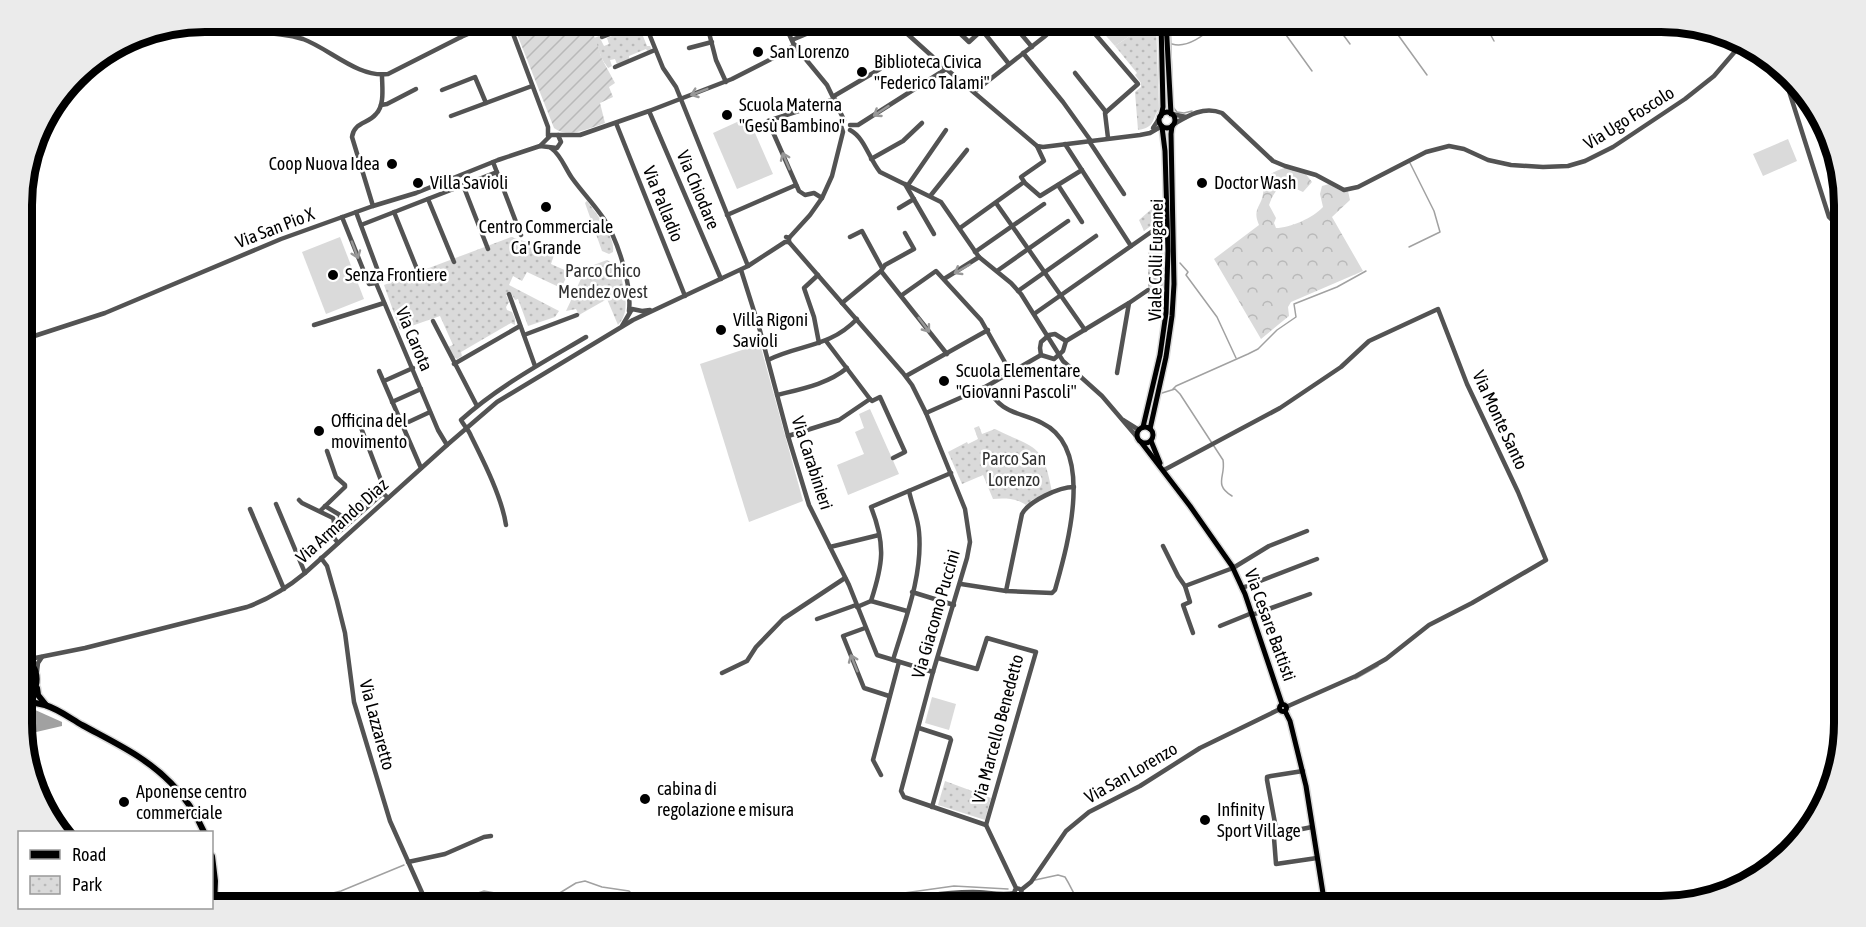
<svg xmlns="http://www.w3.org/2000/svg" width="1866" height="927" viewBox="0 0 1866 927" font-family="'Asap Condensed',sans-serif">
	<defs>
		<pattern id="forest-crowns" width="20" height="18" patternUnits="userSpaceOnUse" patternTransform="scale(1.5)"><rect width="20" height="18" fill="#dadada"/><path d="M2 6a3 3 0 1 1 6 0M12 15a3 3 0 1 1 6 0" fill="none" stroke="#b9b9b9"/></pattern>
		<pattern id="park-dots" width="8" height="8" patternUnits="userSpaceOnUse" patternTransform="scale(1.5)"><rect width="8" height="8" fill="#dadada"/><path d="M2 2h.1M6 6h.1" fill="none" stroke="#b9b9b9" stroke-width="1.8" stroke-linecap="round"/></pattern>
		<pattern id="garden-furrows" width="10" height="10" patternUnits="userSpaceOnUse" patternTransform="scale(1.5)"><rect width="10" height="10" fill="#dadada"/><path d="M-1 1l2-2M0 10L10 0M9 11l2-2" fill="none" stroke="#b9b9b9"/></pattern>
	</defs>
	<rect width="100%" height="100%" fill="#fff"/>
	<!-- grass -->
	<g fill="#dadada">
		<path d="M1093,21H1152L1115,46Z"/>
		<path d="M748,117L773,174L737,189L713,133Z"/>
		<path d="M1788,139L1797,161L1763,176L1753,154Z"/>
		<path d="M340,237L364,299L326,314L302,252Z"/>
		<path d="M760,344L803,501L749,522L700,364Z"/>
		<path d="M870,409L899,474L848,495L837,465L864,454L855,432L864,428L859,414Z"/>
		<path d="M932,697L956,704L949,730L925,723Z"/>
	</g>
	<!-- forest -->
	<path fill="url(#forest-crowns)" d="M1285,168L1305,173L1312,182L1303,192C1284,182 1276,185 1269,205L1276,218L1274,223L1276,228C1290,228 1313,218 1323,207L1320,194L1322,186L1329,184L1341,191H1348L1350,200L1332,217L1363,271L1291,302L1288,307L1289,316L1261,339L1214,259L1259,225C1252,209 1261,207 1263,194C1264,191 1262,187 1263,184C1265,175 1277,170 1285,168Z"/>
	<!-- park -->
	<g fill="url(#park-dots)">
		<path d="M1152,21H1156L1159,109C1151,120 1156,127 1138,130L1135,92L1141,87V83L1135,75L1137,73L1115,46Z"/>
		<path d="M641,24L643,30L641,31L647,46H650L652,50L648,52L646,49L629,56V60L617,64L615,59L610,60L612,66L608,68L602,59L594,38L599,36L604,46L609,44L607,38L619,33L620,36L638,29L637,26Z"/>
		<path d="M587,201C596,213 616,238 613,252L609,254L602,251L585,203Z"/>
		<path d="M1162,205L1164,285L1148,295V246L1159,236L1152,225L1144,231L1139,220L1155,206Z"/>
		<path d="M511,237L527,242L554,255L551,264L569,272L561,288L527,272L522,281L513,276L509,285L559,311L555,317L528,326L518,299L515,300L511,293L506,295L509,302L506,307L507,310L512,312L515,319V325L511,323L461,352L462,356L457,359L453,357L448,347L453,345L440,316L400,330L384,285Z"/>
		<path d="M607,260L619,267C622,285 633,310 618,325L607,299L579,315L576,309L566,311L586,268Z"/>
		<path d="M979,426L982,434L995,429C1035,449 1043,442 1052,492L1032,500L1026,505C1017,498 1004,498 993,499L983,475L962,484L948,452L967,442L968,444L978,439L974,428Z"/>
		<path d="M945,781L991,798L985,820L938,805Z"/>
	</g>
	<!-- garden -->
	<path fill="url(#garden-furrows)" d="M534,21H589L602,59L615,83L609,87L613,97L600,103L605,123C589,128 569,139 554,128L515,29Z"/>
	<!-- water -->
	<path fill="#a1a1a1" d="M33,709L62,722V726L32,733L25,710Z"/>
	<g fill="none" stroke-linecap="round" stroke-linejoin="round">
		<!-- stream -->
		<g stroke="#a1a1a1" stroke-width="1.5">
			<path d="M1156,21L1159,36"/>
			<path d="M1170,21L1173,107L1177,112L1184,113L1192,111"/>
			<path d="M1276,21L1312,71"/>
			<path d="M1333,21L1350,44"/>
			<path d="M1388,21L1427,75"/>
			<path d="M1483,21L1494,41"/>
			<path d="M1172,44C1190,49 1207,32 1220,21"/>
			<path d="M1159,53L1160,96"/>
			<path d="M1163,168L1165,265"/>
			<path d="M1409,247L1440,232L1434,211L1410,163"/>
			<path d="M1180,263L1188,272L1186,275L1217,317L1236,358"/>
			<path d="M1173,389L1176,386L1248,354L1258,349L1277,330L1296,317L1294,304L1337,287L1366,271"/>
			<path d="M1162,393L1175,389L1180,394L1223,460C1226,477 1213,484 1232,496"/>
			<path d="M1355,679L1378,666"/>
			<path d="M1035,880L1058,875L1065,877C1077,896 1072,901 1096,906"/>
			<path d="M430,898L455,901L484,891L495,893L503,901L513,906"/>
			<path d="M306,906L317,897L341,891L404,865"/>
			<path d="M532,906L537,901L558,894L576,883L585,881L602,887L629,891L643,906"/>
			<path d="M872,906L904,893L954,886L1008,889"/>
		</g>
		<defs>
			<g id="major">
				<path d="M1166,21L1171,114"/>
				<circle cx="1167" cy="120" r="8"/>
				<path d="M1161,116L1163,107L1161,21"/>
				<circle cx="1145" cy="435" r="8"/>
				<path d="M1143,427L1160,355L1166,313L1168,251L1165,151L1162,127"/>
				<path d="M1150,429L1166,357L1172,316L1174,284L1171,134L1172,126"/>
				<path d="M1151,441L1160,463"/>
				<path d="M1141,442L1190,506L1232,566L1245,594L1282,704"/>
				<path d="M22,656C42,667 42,691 23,702"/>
				<circle cx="1283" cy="708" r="3.5"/>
				<path d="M1285,711L1290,721L1306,786L1325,906"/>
			</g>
			<g id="highway">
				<path d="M37,688L38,695L46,705"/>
				<path d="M23,702C30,702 38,703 45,705C58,709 70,718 82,725C113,742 146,757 171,783C185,797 196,814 204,832"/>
				<path d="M212,856L215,881L214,906"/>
			</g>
		</defs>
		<!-- major casing -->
		<use href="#major" stroke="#dbdbdb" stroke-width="8"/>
		<!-- highway casing -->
		<use href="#highway" stroke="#dbdbdb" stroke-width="9"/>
		<!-- minor -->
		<g stroke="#535353" stroke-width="4.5">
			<path d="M451,21L461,37"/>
			<path d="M644,21L663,68L676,87L748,266"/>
			<path d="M706,21L716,60L726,82"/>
			<path d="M783,21L794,45L827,85L844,120"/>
			<path d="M893,21L944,67L1037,146L1043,147L1140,135L1150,133L1162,126"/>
			<path d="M947,21L969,42L982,30L997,21"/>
			<path d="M1010,21L1032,47"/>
			<path d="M1084,21L1138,84L1105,113L1108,138"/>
			<path d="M509,23L548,127V136"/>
			<path d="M188,24C204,27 222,31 239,32C260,34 282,32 303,39C330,49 358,78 388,74L461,37L498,21"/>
			<path d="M982,30L1009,64"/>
			<path d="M602,37L643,21"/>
			<path d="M792,40L837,21"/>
			<path d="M689,48L712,42"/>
			<path d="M1023,53L1063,102L1091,141"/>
			<path d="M615,67L655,50"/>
			<path d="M1075,73L1106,112"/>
			<path d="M1782,74L1789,91L1829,217L1834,222H1844"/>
			<path d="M442,90L475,77L486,103"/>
			<path d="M974,92L1044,37L1062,21"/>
			<path d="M834,96L880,69"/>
			<path d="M381,105L387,104L416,89"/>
			<path d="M649,111L721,279"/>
			<path d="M1172,114L1186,117"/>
			<path d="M451,116L532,86"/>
			<path d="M616,123L685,296"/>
			<path d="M1174,124C1189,115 1204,106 1222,113L1273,161L1285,166L1316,175L1344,190L1358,187L1426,152L1449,146L1464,149L1488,160L1511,165L1543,167L1568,166L1585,161L1613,147L1685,99L1714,76L1744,41"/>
			<path d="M850,125H858L946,69"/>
			<path d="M1153,128L1159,119"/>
			<path d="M850,130C865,138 869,159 880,172L941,202L979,257L1011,283L1021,294L1063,361L1102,396L1137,437"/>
			<path d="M1089,141L1124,194"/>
			<path d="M1065,144L1131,246"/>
			<path d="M540,146L551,135H580L649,111L732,79L779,55L795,45"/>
			<path d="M1037,146L1044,161L1021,177L1025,183L1040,196L1082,170"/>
			<path d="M551,148C561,155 565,168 572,178C582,192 594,204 604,219C618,241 632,285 629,311"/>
			<path d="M871,159L903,141L922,123"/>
			<path d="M493,162L521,235"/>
			<path d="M905,184L934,234"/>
			<path d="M463,185L488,249"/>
			<path d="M908,185L946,130"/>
			<path d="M1058,185L1082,222"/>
			<path d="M931,195L967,150"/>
			<path d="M822,198L814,193L805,195L799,191L768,121L835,99"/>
			<path d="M428,199L454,262"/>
			<path d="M996,203L1085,330"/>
			<path d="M373,206L352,137C354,122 368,124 376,114C385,105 382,87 382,75"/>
			<path d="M899,208L914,199"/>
			<path d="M356,212L381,279L376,283"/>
			<path d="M394,212L419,274"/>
			<path d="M727,215L796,185"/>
			<path d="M342,217L369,284L376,283"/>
			<path d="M361,225L497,172"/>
			<path d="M960,228L1024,182"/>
			<path d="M786,237L789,238L810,215L822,198L832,176L843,132L840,123L844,120"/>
			<path d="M850,237L862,231L882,268"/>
			<path d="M789,242L903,373L912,385L926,413L965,509L970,542L967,558L933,672L901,791L904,797L986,825L1016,888"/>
			<path d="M975,252L1044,204"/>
			<path d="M741,270L759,327L788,436L809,505L849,585L877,655L933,672"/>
			<path d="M881,271L947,354"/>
			<path d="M997,271L1068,221"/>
			<path d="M818,275L804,288L814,317L819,343"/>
			<path d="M944,279L979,257"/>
			<path d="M376,283L438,430L447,445"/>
			<path d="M1018,291L1096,236"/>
			<path d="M509,294L535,366"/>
			<path d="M902,295L936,271L981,320L1011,373"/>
			<path d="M842,303L881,271L885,265L914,249L905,233"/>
			<path d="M1129,303L1148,290"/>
			<path d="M1034,314L1154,230"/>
			<path d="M433,321L477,406"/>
			<path d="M314,325L384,303"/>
			<path d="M622,326L632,309L642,311L650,310"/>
			<path d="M1055,334L1066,341L1063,351L1054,359L1041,355L1040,348L1041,342L1049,335Z"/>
			<path d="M524,335L577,315"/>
			<path d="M22,340L105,313L281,239L373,206L416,193L498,160L540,146L557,148L561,142L558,135"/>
			<path d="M826,341L870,399L872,401L880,397L905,452L893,458"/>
			<path d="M1066,341L1129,303L1117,373"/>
			<path d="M768,360C800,344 829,348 857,319"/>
			<path d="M454,364L520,326"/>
			<path d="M379,371L421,468"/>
			<path d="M906,376L988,330"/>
			<path d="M384,381L413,368"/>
			<path d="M777,395C801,389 828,384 847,368"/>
			<path d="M392,402L421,389"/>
			<path d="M926,413L987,386L1041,355"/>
			<path d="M357,417L382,483L383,493L388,498"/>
			<path d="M1123,420L1139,430"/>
			<path d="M402,425L430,412"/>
			<path d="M788,436L839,420L870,399"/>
			<path d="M1164,470L1280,408L1341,367L1369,341L1438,309L1467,384L1518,492L1546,560L1472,603L1429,625L1386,659L1356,676L1286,707"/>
			<path d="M299,500L302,503L333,518C337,527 328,533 338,543"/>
			<path d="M276,504L305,573"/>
			<path d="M325,506L340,515V530"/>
			<path d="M250,509L284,589"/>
			<path d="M320,511L345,487V485L336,477L327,451"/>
			<path d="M335,522L341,521L382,483"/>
			<path d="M506,525C502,498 484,462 471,436C469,430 464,426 461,420C499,386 542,363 586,337"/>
			<path d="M340,531L383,493"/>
			<path d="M1163,546L1178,576L1185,586L1233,568L1269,546L1307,531"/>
			<path d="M830,547L879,535"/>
			<path d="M321,558L327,566L337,601L345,633L354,702L390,821L428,906"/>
			<path d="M961,584L1006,591L1052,593L1055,590C1067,547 1096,449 1042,423C1018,411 1001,415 987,386"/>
			<path d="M1185,586L1190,602L1183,605L1193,633"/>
			<path d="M1242,588L1317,559"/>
			<path d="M1006,591L1022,514C1029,501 1059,487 1074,487"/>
			<path d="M912,592L954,605"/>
			<path d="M871,601C883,564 886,545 871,507L951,473"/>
			<path d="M857,607L871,601L907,611"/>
			<path d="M1252,615L1310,594"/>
			<path d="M817,619L856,605"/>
			<path d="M1220,626L1252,613"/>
			<path d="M865,628L843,636L864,688L889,696"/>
			<path d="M25,657L35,658L85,648L247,607C269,599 287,588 305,573L447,445L497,402L633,320L748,266L785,242H789V238"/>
			<path d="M938,658L977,669L987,638L1036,652L986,825"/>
			<path d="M893,660C905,620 923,575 919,532C918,518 912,505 909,491"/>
			<path d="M37,671L38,663L42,657"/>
			<path d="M722,673L747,661L756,647L783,619L845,578"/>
			<path d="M919,728L950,738L951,740L932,807"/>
			<path d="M1303,771L1271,776L1267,777V780L1277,834L1274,838L1276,864L1317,858"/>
			<path d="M881,775L873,760L899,662"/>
			<path d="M1277,834L1312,827"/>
			<path d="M408,862L445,854L484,837L491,836"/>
			<circle cx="1018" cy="892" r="3.5"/>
			<path d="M1021,890L1031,882L1066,831L1089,812L1140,786L1200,748L1280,709"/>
			<path d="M1019,895L1021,906"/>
			<path d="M890,906C917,896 944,892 973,892C987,892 1001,896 1015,893"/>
			<path d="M1578,906C1588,901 1596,896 1604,906"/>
		</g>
		<!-- major -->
		<use href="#major" stroke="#000" stroke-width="5"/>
		<!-- highway -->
		<use href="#highway" stroke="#000" stroke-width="6"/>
	</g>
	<!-- one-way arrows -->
	<defs><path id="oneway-shaft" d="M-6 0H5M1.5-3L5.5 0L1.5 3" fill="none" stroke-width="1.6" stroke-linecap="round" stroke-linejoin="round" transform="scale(1.5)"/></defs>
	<g stroke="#989898">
		<use href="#oneway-shaft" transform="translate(699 92) rotate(159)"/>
		<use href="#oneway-shaft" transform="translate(881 111) rotate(147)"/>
		<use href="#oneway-shaft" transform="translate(786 161) rotate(-113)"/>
		<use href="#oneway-shaft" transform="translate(355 250) rotate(69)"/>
		<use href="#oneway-shaft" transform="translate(962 269) rotate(150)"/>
		<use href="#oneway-shaft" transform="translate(924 325) rotate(53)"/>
		<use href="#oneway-shaft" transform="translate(854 663) rotate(-112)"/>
	</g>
	<!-- markers -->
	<g fill="#000" stroke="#fff" stroke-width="2">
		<circle cx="758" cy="52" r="6"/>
		<circle cx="862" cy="72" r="6"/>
		<circle cx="727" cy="115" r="6"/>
		<circle cx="392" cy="164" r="6"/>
		<circle cx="418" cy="183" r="6"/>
		<circle cx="1202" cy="183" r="6"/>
		<circle cx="546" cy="207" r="6"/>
		<circle cx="333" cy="275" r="6"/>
		<circle cx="721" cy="330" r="6"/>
		<circle cx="944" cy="381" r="6"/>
		<circle cx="319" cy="431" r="6"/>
		<circle cx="645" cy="799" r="6"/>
		<circle cx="124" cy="802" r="6"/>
		<circle cx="1205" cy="820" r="6"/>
	</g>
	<g text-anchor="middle" stroke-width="5" stroke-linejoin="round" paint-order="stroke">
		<!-- poi labels -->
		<g font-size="18" fill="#000" stroke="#fff" text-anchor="start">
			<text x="770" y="58">San Lorenzo</text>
			<text x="874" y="68">Biblioteca Civica<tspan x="874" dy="21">"Federico Talami"</tspan></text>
			<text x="739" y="111">Scuola Materna<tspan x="739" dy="21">"Gesù Bambino"</tspan></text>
			<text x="380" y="170" text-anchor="end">Coop Nuova Idea</text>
			<text x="430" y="189">Villa Savioli</text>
			<text x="1214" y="189">Doctor Wash</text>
			<text x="546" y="233" text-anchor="middle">Centro Commerciale<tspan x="546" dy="21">Ca' Grande</tspan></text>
			<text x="345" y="281">Senza Frontiere</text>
			<text x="733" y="326">Villa Rigoni<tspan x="733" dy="21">Savioli</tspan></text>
			<text x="956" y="377">Scuola Elementare<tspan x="956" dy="21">"Giovanni Pascoli"</tspan></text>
			<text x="331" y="427">Officina del<tspan x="331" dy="21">movimento</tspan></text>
			<text x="657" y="795">cabina di<tspan x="657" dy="21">regolazione e misura</tspan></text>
			<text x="136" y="798">Aponense centro<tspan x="136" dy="21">commerciale</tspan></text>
			<text x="1217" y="816">Infinity<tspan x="1217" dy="21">Sport Village</tspan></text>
		</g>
		<!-- street labels -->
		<g font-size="18" fill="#000" stroke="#fff">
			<text transform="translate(1629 118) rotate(-32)" y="6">Via Ugo Foscolo</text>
			<text transform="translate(698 190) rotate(67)" y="6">Via Chiodare</text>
			<text transform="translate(663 204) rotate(68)" y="6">Via Palladio</text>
			<text transform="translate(275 228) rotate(-21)" y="6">Via San Pio X</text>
			<text transform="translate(1156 260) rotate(-89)" y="6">Viale Colli Euganei</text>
			<text transform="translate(414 339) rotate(67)" y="6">Via Carota</text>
			<text transform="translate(1500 420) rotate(65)" y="6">Via Monte Santo</text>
			<text transform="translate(812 463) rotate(72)" y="6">Via Carabinieri</text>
			<text transform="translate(342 521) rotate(-42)" y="6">Via Armando Diaz</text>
			<text transform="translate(936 614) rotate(-74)" y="6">Via Giacomo Puccini</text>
			<text transform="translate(1270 625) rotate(70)" y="6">Via Cesare Battisti</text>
			<text transform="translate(377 725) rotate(75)" y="6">Via Lazzaretto</text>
			<text transform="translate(998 729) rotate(-75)" y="6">Via Marcello Benedetto</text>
			<text transform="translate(1131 773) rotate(-30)" y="6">Via San Lorenzo</text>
		</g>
		<!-- park labels -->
		<g font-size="18" fill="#313131" stroke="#fff">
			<text x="603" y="277">Parco Chico<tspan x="603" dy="21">Mendez ovest</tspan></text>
			<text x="1014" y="465">Parco San<tspan x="1014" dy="21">Lorenzo</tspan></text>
		</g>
	</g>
	<!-- crop -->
	<path d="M0 0H1866V927H0ZM205 32H1661A173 173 0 0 1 1834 205V723A173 173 0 0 1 1661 896H205A173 173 0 0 1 32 723V205A173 173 0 0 1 205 32Z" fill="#ebebeb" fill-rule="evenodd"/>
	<path fill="none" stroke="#000" stroke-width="8" d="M205 32H1661A173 173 0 0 1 1834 205V723A173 173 0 0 1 1661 896H205A173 173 0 0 1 32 723V205A173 173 0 0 1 205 32Z"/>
	<!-- legend -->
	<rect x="18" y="831" width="195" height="78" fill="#ffffff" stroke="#999999" stroke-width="1.5"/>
	<rect x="30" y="850" width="30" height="9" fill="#000000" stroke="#999999" stroke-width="1.5"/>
	<text x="72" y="861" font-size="18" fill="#000000">Road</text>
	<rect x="30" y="876" width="30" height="18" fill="url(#park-dots)" stroke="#999999" stroke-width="1.5"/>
	<text x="72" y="891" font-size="18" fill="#000000">Park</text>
</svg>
